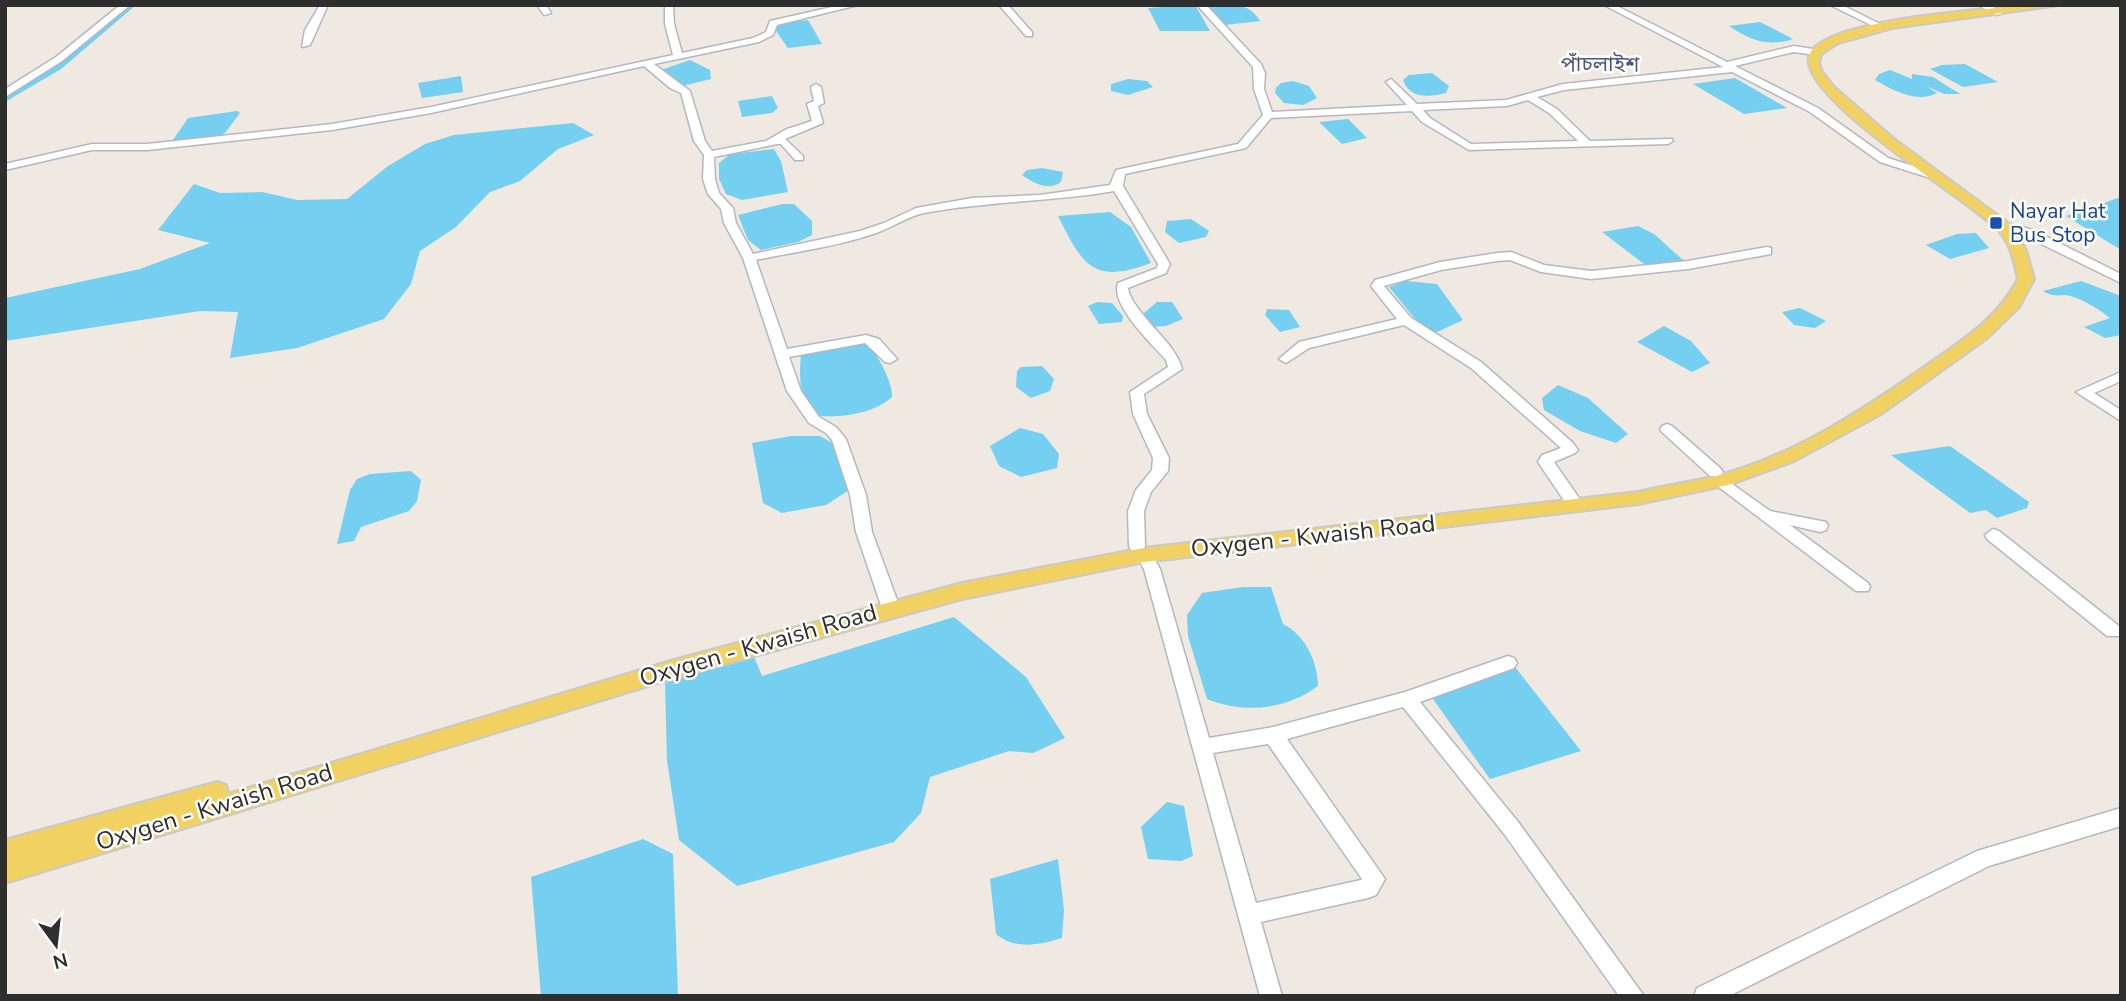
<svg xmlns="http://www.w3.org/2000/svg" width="2126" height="1001" viewBox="0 0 2126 1001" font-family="'Nunito Sans','Noto Sans Bengali',sans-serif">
	<rect width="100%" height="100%" fill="#efe9e1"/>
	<!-- water -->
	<g fill="#75cff0">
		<path d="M1195,5L1210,31H1160L1148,8Z"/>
		<path d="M1205,5C1228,5 1248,0 1260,21L1225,25Z"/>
		<path d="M808,20L822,44L788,48L776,31L778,24Z"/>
		<path d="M1760,22L1793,39C1769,47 1751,41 1729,26Z"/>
		<path d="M690,60L710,70L711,79L682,86L661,70Z"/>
		<path d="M1965,64L1998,82L1963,87L1930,69L1942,65Z"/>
		<path d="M1890,70L1912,79V74L1933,77L1960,94H1944L1926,86L1937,93C1918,104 1892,90 1875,80L1879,74Z"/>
		<path d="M1432,73L1449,86L1446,93C1428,97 1410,99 1403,80L1409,75Z"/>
		<path d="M461,76L463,92L422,98L418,83Z"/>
		<path d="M1735,78L1787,108L1744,114L1693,84Z"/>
		<path d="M1128,79L1147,81L1153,87L1128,95L1111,91V84Z"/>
		<path d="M1293,81L1309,86L1317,98L1303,105L1284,103L1275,93L1276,88L1281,83Z"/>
		<path d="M772,96L778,108L772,113L742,117L738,101Z"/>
		<path d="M237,111L240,113L225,133L213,139L173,140L188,118Z"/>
		<path d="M1348,119L1367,138L1342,144L1319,122Z"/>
		<path d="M573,123L594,135L558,149L520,181L490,192L456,227L420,251L411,284L384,319L297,348L230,358L238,312L200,311L5,341V298L140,269L210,243L158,230L194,184L220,193L262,192L297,200L347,199L388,166L425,144L454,135Z"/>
		<path d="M774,149L781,161L788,192L742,200L726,194L719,179V163L730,154Z"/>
		<path d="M1042,168L1063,172L1061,182C1048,191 1035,184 1022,175L1027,170Z"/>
		<path d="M2121,197V250L2066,216Z"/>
		<path d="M782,204H794L812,221V235L798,242L761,250L748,240L738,215Z"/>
		<path d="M1110,212L1131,227L1151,263C1092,285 1083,265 1058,216Z"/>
		<path d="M1191,219L1209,231L1206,237L1179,243L1165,232L1167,221Z"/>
		<path d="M1638,226L1654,234L1684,261L1648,267L1602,232Z"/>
		<path d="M1976,233L1989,248L1950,259L1926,245L1957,234Z"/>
		<path d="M1406,281L1437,284L1463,320L1435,333L1415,319L1389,287Z"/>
		<path d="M2081,281L2121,296V335L2105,338L2084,327L2110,318C2100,310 2083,299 2070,296C2059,293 2056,299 2043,291Z"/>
		<path d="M1097,302L1112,303L1123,316L1122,322L1099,324L1088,306Z"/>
		<path d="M1157,302H1172L1183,319L1166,326L1150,327L1144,313Z"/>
		<path d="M1799,308H1800L1826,321L1815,328L1794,325L1782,312Z"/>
		<path d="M1267,309L1289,310L1300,327L1280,332L1265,315Z"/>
		<path d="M1664,326L1691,341L1710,363L1692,372L1637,342Z"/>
		<path d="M867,343C877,353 893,383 892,397C874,414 836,419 813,415C799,394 799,379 801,354Z"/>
		<path d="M1042,366L1054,379L1050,391L1031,398L1016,387L1017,371L1021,367Z"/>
		<path d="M1558,385L1588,398L1628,434L1616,443L1580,431L1544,410L1542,398Z"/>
		<path d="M1020,428L1043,434L1059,454L1057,468L1021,477L999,466L990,446Z"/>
		<path d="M791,436H820L836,445L849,490L826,505L782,513L763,503L752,443Z"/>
		<path d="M1950,446L2029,502L2027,508L1997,518L1986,510L1970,513L1891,455Z"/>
		<path d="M411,471L421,480L417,501L409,511L361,527L354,541L337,544L350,490L357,479L370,474Z"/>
		<path d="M1243,587H1271L1283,624C1305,635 1318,662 1318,686C1286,710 1243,714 1207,699L1188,636L1187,615L1202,593Z"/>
		<path d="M954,617L1026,677L1065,738L1033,753L1009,751L930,777L921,813L894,842L737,886L679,840L667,760L665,683L753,654L762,676Z"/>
		<path d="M1515,667L1581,751L1490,779L1428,692Z"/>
		<path d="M1167,802L1184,806L1193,856L1181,861L1148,859L1141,827Z"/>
		<path d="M643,839L673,854L678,996H541L531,877Z"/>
		<path d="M1058,859L1064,910L1062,938C1039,945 1015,950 996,934L990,879Z"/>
	</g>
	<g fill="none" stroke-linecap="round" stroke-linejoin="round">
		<!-- canal -->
		<path fill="#75cff0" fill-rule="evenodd" d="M127,5H136L61,69L5,102V95L55,65Z"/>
		<defs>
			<g id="minor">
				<path d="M120,5H130L62,61L5,97V89L56,57Z"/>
				<path d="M320,5H328L310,45L302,47L305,30Z"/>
				<path d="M537,5H546L551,13L544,15Z"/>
				<path d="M665,5H673L674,24L682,53L753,38L766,32L770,21L841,5H858L777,25L773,35L759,42L654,64L690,91L705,141L712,151L766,141L787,129L812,121L807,104L814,101L811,87L816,84L821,87L824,103L818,106L823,123L785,139L803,156V160H795L781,144H777L714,157L715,179L719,193L733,208L736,223L753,254L860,231L884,223L916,208L972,198L1040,195L1110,185L1116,170L1238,144L1263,115L1254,89L1253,67L1197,5H1206L1261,64L1265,73L1264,89L1272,112L1407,105L1386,82L1391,79L1417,104L1506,100L1563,84L1723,67L1604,5H1615L1727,62L1794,46L1819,50L1821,52L1816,55L1794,52L1735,66L1818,108L1888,158L1935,173V177H1927L1880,162L1810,112L1732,72L1564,90L1537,97L1557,109L1590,141L1672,139L1673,141L1668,144L1469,150L1422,122L1412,111L1271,118L1246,148L1125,174L1123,186L1170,264L1166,273L1128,288L1129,293C1141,321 1176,343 1182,369L1144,394L1147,414L1169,458L1168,471L1151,492L1144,511L1145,546L1143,549L1150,551L1160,569L1209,738L1273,727L1405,692L1508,656L1514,658L1517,663L1514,668L1420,702L1519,823L1644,996H1619L1505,835L1403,707L1287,739L1385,879L1376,895L1368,898L1261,922L1282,996H1260L1144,569L1136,555L1138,551L1131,550L1129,546L1128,511L1136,490L1152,470L1153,458L1133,414L1130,392L1168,367L1166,360C1152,344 1110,305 1118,283L1157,268L1158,264L1114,191C1051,202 987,201 924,213C908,216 888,230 870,235C834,247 794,252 756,260L787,349L866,335L879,339L897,359L890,363L885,362L865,343L789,357L801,391L819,417L836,427L846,439L866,495L872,532L900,608L897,612H885L882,608L856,532L850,495L832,440L826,433L809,423L787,391L743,258L724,223L721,209L708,194L703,179L704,155L694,141L681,93L670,88L644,66L431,113L332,130L147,150H92L5,170V164L92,144H147L332,124L431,107L673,55L665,24ZM1528,100L1549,113L1578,141L1471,144L1430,118L1423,110L1507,106ZM1268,744L1362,879L1361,880L1256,903L1213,753Z"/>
				<path d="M999,5H1008L1032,32V36H1026Z"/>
				<path d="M1830,5H1842L1882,25L1875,27Z"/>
				<path d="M1978,5H1990L2003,13L1996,15Z"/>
				<path d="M2003,222L2033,230L2121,274V283L2025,236L1999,229L1997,226Z"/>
				<path d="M1767,247L1771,248V254L1688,269L1591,279L1541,272L1510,260L1497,261L1441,270L1384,286L1411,318L1481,362L1573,443L1578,450L1575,453L1554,462L1579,498L1571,503L1565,502L1538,462L1542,455L1561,448L1471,368L1404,325L1309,348L1286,363L1279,359L1299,342L1397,319L1371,286L1375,280L1440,262L1497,253L1511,252L1544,265L1591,271L1688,261Z"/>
				<path d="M2121,372V381L2094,393L2121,410V421L2076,392Z"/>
				<path d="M1667,424L1672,426L1720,468L1723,472L1720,476H1710L1662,432L1660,429L1662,426Z"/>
				<path d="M1721,476L1770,511L1826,522L1828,526L1826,530L1820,532L1790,525L1868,583L1870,587L1868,591H1856L1716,485L1713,481L1716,477Z"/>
				<path d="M1993,529L1999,531L2119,626V636H2107L1987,539L1985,535Z"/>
				<path d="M2121,808V826L1989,866L1729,996H1694L1697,988L1977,851Z"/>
			</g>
			<path id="major" d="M2028,5H2059L1892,28L1838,43L1821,54L1819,63L1822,72L1834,87L1894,139L2008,223L2026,250L2034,279L2019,307L1987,338L1881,414L1794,461L1728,485L1638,504L1144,562L962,599L674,678L5,883V840L217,782L226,785L228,794L674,660L962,583L1144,548L1638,492C1664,486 1691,482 1716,476C1793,456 1863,410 1927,365C1963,340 1998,318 2018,279C2014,261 2011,245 1999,231C1976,204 1780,88 1812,50C1839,18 1984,10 2028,5Z"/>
		</defs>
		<!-- minor casing -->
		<use href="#minor" stroke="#b4b7c1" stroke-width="3"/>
		<!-- major casing -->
		<use href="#major" stroke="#c9c9c9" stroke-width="4"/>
		<!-- minor -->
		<use href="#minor" fill="#fff" fill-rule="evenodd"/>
		<!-- major -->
		<use href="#major" fill="#f2d163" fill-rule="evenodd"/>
	</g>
	<!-- markers -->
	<rect fill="#1a4fb4" stroke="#fff" stroke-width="2.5" x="1989" y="216" width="14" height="14" rx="3.5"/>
	<g text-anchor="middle" stroke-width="5" stroke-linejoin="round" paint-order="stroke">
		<!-- far-neighbourhood labels -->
		<g font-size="21" fill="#4d5680" stroke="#fff">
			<text x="1600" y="71">পাঁচলাইশ</text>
		</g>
		<!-- far-transit labels -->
		<g font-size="21" fill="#164399" stroke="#fff" text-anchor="start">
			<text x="2010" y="218">Nayar Hat<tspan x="2010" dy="24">Bus Stop</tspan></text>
		</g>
		<!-- street labels -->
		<g font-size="24" fill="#2e2e2e" stroke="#fff">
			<text transform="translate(1313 536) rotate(-6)" y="8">Oxygen - Kwaish Road</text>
			<text transform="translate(758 645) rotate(-16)" y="8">Oxygen - Kwaish Road</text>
			<text transform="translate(214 807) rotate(-17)" y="8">Oxygen - Kwaish Road</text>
		</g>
	</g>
	<!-- border -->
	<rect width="2126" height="1001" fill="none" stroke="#2e2e2e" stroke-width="14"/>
	<!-- north arrow -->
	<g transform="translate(56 945) rotate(165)" stroke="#ffffff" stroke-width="5" paint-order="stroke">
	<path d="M0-5L12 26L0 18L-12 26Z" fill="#2e2e2e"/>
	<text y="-10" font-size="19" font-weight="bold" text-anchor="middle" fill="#2e2e2e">N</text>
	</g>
</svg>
